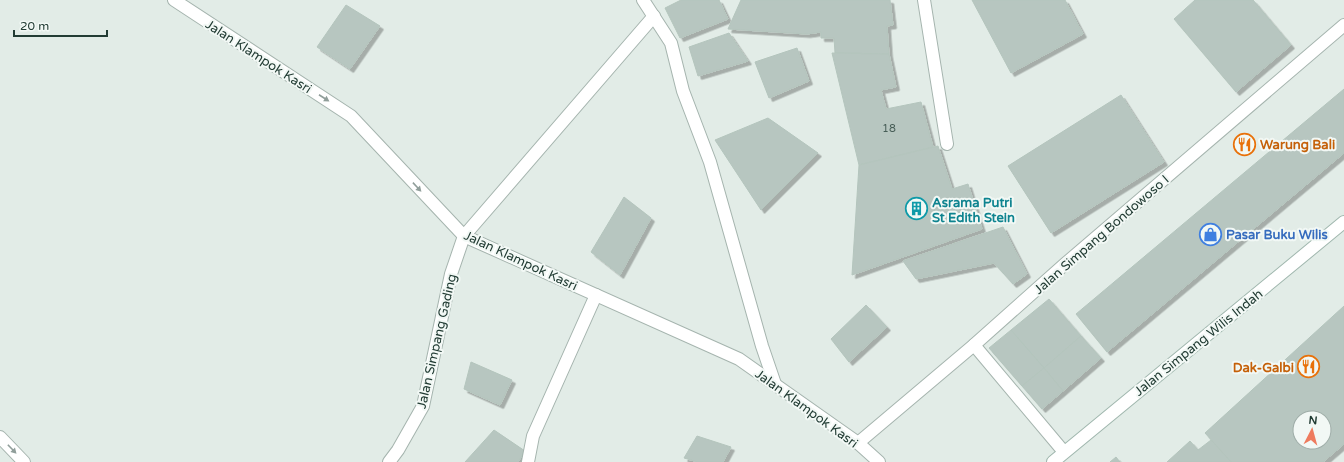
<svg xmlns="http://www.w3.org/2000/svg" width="1344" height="462" viewBox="0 0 1344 462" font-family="'Varela Round',sans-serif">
	<defs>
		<filter id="shadow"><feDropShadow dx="3.5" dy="3.5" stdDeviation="0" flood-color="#0004"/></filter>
	</defs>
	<rect width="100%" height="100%" fill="#e2ece7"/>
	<!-- building -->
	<g fill="#b7c6c0" stroke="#b4c5bd" fill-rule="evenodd" filter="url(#shadow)">
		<path d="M681,0H719L728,19L680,38L665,8Z"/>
		<path d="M741,0H890L893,25L887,26L889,54L835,53L834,38H821V32L807,34L728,29Z"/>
		<path d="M972,0H1065L1083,34L1011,73Z"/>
		<path d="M1195,0H1253L1291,45L1236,92L1174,19Z"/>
		<path d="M346,5L380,26L350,69L317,47Z"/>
		<path d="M729,33L748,61L698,76L689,47Z"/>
		<path d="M797,48L809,81L769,98L755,62Z"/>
		<path d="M832,53L889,54L896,87L881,90L886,109L921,102L933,147L859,165Z"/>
		<path d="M1344,89V153L1107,352L1076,314Z"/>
		<path d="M1121,95L1164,162L1051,233L1008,166Z"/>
		<path d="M768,118L818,153L761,210L715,140Z"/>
		<path d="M938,146L952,189L968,184L982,229L852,275L859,165Z"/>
		<path d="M624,197L651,218L620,275L591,252Z"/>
		<path d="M1003,227L1027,274L1013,284L994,263L916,279L903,261Z"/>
		<path d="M1049,299L1081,336L1044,368L1011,330Z"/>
		<path d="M866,305L887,327L849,362L831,339Z"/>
		<path d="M1344,306V444L1323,462H1231L1205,433ZM1300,418H1324V442H1300Z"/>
		<path d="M1011,330L1044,368L1022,386L989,348Z"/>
		<path d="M1081,336L1101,358L1063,391L1044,368Z"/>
		<path d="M471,362L512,380L500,405L464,389Z"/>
		<path d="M1044,368L1063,391L1042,409L1022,386Z"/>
		<path d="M494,430L525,451L518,462H465Z"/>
		<path d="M697,436L731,447L723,462H698L684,458Z"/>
		<path d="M1211,440L1231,462H1167L1190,441L1198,450Z"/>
		<path d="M1116,457L1120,462H1110Z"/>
	</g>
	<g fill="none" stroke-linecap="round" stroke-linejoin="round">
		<defs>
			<g id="lane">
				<path d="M464,236L654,16"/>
				<path d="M528,462L533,436L596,295"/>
			</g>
			<g id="street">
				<path d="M174,0L351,116L464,236L739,359L858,443L879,462"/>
				<path d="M643,0L671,43L683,91L710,162L762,346L775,384"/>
				<path d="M924,0L947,144"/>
				<path d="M974,345L1064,452"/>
				<path d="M0,437L24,462"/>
				<path d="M858,443L974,345L1065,264L1344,25"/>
				<path d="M389,462L398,450L423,406L451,274L464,236"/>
			</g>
			<path id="secondary" d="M1053,462L1344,222"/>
		</defs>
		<!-- lane casing -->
		<use href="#lane" stroke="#a5b4ae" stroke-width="14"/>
		<!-- street casing -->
		<use href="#street" stroke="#a5b4ae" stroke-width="14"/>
		<!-- secondary casing -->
		<use href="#secondary" stroke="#a0b7ae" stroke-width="14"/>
		<!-- lane -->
		<use href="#lane" stroke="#fff" stroke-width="12"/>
		<!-- street -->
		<use href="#street" stroke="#fff" stroke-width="12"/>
		<!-- secondary -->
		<use href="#secondary" stroke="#fff" stroke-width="12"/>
	</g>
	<!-- one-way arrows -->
	<defs><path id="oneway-solid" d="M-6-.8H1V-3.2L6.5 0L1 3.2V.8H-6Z"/></defs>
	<g fill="#909e9a">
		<use href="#oneway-solid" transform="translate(324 98) rotate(33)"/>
		<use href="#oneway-solid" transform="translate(417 187) rotate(47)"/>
		<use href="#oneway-solid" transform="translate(12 449) rotate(46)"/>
	</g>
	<!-- icons -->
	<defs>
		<symbol id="restaurant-ring" viewBox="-11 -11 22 22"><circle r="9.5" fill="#f2f8f5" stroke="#e8710a" stroke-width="1.5"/><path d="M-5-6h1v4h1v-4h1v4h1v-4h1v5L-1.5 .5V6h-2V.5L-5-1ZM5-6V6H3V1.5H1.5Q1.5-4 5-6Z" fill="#e8710a"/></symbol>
		<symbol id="building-ring" viewBox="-11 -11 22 22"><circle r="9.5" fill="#f2f8f5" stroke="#0f9aa8" stroke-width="1.5"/><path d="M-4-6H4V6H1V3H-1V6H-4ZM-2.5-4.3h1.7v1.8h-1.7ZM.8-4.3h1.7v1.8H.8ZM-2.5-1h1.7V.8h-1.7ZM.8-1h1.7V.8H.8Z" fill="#0f9aa8"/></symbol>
		<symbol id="shop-ring" viewBox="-11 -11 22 22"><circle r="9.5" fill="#f2f8f5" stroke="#3f7fe0" stroke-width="1.5"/><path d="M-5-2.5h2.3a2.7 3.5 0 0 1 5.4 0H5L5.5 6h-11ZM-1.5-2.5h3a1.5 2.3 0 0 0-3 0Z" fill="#3f7fe0"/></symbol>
	</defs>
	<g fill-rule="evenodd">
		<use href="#restaurant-ring" x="1232" y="132" width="25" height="25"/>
		<use href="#building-ring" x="904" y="196" width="25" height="25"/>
		<use href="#shop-ring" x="1198" y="222" width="25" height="25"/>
		<use href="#restaurant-ring" x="1296" y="354" width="25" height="25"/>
	</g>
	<g text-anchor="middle" stroke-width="4" stroke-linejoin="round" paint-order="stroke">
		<!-- number labels -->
		<g font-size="11" fill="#475e57">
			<text x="889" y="132">18</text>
		</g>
		<!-- street labels -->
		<g font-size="13" fill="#223c34" stroke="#f2f8f5">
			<text transform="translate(259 56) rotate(33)" y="5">Jalan Klampok Kasri</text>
			<text transform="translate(1101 234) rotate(-41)" y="5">Jalan Simpang Bondowoso I</text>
			<text transform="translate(521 260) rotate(25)" y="5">Jalan Klampok Kasri</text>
			<text transform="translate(436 341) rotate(-77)" y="5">Jalan Simpang Gading</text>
			<text transform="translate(1198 342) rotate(-39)" y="5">Jalan Simpang Wilis Indah</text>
			<text transform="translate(807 408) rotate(36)" y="5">Jalan Klampok Kasri</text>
		</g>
		<!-- food labels -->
		<g font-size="13" font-weight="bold" fill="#c56008" stroke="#f2f8f5" text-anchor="start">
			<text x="1260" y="149">Warung Bali</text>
			<text x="1294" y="372" text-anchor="end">Dak-Galbi</text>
		</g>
		<!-- culture labels -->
		<g font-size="13" font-weight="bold" fill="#0d838f" stroke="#f2f8f5" text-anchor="start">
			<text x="932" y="207">Asrama Putri<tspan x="932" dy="15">St Edith Stein</tspan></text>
		</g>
		<!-- shop labels -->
		<g font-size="13" font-weight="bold" fill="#366cbe" stroke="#f2f8f5" text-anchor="start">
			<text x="1226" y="239">Pasar Buku Wilis</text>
		</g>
	</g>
	<!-- north arrow -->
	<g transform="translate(1312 430) rotate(6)"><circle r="19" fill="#f2f8f5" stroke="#9fada8"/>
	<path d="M0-3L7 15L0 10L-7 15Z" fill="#ee7b5e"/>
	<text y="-6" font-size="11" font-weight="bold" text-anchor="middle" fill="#223c34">N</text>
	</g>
	<!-- scale -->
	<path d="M14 30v6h93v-6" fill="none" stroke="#223c34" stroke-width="2"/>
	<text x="20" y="30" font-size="12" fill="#223c34" stroke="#f2f8f5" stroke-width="3" paint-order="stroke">20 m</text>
</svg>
